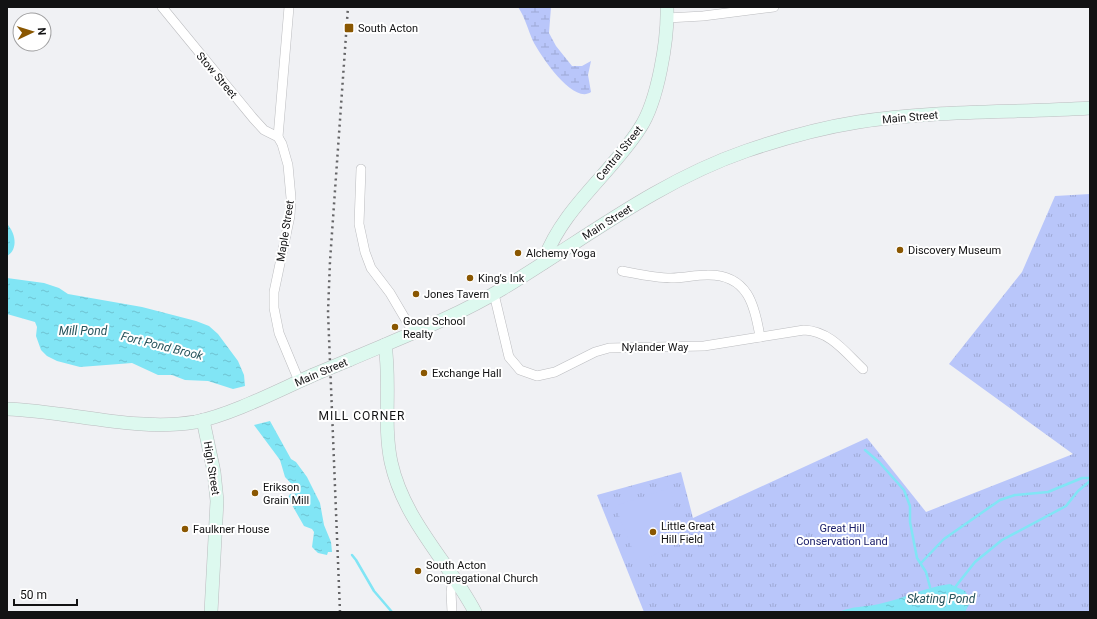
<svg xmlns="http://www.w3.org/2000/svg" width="1097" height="619" viewBox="0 0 1097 619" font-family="Roboto,sans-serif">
	<defs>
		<pattern id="grass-tufts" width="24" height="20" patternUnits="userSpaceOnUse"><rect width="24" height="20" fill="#b9c6fa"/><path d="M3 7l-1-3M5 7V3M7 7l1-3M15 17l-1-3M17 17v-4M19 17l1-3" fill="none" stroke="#9ea9d5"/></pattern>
		<pattern id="wetland-marsh" width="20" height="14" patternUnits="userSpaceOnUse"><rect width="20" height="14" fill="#b9c6fa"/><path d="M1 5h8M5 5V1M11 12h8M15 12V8" fill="none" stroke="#9ea9d5"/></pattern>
		<pattern id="water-ripples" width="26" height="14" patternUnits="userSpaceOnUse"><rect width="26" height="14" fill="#81e5f5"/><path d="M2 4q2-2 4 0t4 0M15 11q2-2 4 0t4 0" fill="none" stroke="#6ec3d1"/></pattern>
	</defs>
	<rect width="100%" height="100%" fill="#f0f1f4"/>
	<!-- grass -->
	<path fill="url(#grass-tufts)" d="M1090,194V612H644L597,495L681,472L693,518L867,438L926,512L1073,454L949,364L1022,272L1055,196Z"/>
	<!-- wetland -->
	<path fill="url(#wetland-marsh)" d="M518,7H551L549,33L556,46L572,66H582L591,61L588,75L591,92C573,105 540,55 533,41C528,30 525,17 518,7Z"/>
	<!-- pitch -->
	<path fill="#b9c6fa" d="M670,488L683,540L638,563L615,506Z"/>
	<!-- water -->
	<g fill="url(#water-ripples)">
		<path d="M7,224C15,232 19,249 7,256Z"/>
		<path d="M7,278L44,283L59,288L68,294L142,307L196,321L209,326L218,334L238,361L244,375L245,386L233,389L208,381L185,380L172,375H158L132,363L80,367L57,361L47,356L41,350L36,336L37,327L35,322L7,314Z"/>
		<path d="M270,421L291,459L296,462L307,477L320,503L324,525L331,542L332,552H328L327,555L318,553L312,547L314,532L312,529L304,526L288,498L290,494L300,493L285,477L280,460L254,425Z"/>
		<path d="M950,584L965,591L971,601L965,612H839C852,606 866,607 879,604C903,599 925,587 950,584Z"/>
	</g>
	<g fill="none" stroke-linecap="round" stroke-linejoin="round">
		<!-- stream -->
		<g stroke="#81e5f5" stroke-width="2.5">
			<path d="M865,450L879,462L904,490L910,506V522L917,558L926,572L930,587"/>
			<path d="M352,555L356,560L374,591L392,612"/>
			<path d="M921,563L944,539L1000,500L1015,495L1048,492L1082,478H1090"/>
			<path d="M956,586L975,562L1002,540L1066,506L1078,491L1090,481"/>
		</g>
		<defs>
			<g id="street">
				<path d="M162,7L253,118L264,130L278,137"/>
				<path d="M289,7L278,137L282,144L288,165L291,198L290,216L274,292V308L279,333L299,381"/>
				<path d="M667,18L703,16L774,7"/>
				<path d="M361,169L359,224L365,252L371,268L390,293L413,332"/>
				<path d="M622,271C638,274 655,278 671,278C683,278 695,275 707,275C748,274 755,306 760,337"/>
				<path d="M494,294L509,357L520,370L537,376L555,372L595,352L609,348L704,346L804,330C830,331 845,352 863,369"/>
				<path d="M452,612L451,592L453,578"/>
			</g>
			<g id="secondary">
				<path d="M543,263C561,209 611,174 640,128C658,101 668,39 667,7"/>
				<path d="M385,345C391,383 383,424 391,462C404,521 448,561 475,612"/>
				<path d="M349,360C400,338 454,318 502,289C582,241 656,182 746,151C781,139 820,128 858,122C935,110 1013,113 1090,108"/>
				<path d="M7,409C68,411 136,432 195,422C231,415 279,390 313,375"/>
				<path d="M203,420L214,472L217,501L211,612"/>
			</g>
		</defs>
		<!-- street casing -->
		<use href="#street" stroke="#bbbcbf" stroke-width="10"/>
		<!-- secondary casing -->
		<use href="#secondary" stroke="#bbbcbf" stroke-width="14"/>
		<!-- street -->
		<use href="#street" stroke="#fff" stroke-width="9"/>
		<!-- secondary -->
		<use href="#secondary" stroke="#ddf9ef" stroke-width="13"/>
		<!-- rail -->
		<path stroke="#646466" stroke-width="2.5" stroke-dasharray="2 4" stroke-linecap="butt" d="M340,612L328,312L330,261L348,7"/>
		<defs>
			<path id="secondary-bridge" d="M313,375L349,360"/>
		</defs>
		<!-- secondary-bridge casing -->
		<use href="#secondary-bridge" stroke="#bbbcbf" stroke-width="14" stroke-linecap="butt"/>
		<!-- secondary-bridge -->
		<use href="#secondary-bridge" stroke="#ddf9ef" stroke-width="13"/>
	</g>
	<!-- markers -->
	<g fill="#8a5701" stroke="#fff" stroke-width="1.5">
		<rect x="344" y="23" width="10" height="10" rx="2"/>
		<circle cx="900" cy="250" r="4"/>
		<circle cx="518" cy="253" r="4"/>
		<circle cx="470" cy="278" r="4"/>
		<circle cx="416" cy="294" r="4"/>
		<circle cx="395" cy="327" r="4"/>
		<circle cx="424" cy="373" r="4"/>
		<circle cx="255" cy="493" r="4"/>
		<circle cx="185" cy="529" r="4"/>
		<circle cx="653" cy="532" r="4"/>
		<circle cx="418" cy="571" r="4"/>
	</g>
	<g text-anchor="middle" stroke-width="4" stroke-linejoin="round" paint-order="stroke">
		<!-- poi labels -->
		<g font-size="11" fill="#121213" stroke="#fff" text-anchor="start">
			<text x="358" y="32">South Acton</text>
			<text x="908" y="254">Discovery Museum</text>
			<text x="526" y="257">Alchemy Yoga</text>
			<text x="478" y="282">King's Ink</text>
			<text x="424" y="298">Jones Tavern</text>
			<text x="403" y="325">Good School<tspan x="403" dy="13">Realty</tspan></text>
			<text x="432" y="377">Exchange Hall</text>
			<text x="263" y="491">Erikson<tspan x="263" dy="13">Grain Mill</tspan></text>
			<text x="661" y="530">Little Great<tspan x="661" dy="13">Hill Field</tspan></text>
			<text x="193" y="533">Faulkner House</text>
			<text x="426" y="569">South Acton<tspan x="426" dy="13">Congregational Church</tspan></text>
		</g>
		<!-- street labels -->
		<g font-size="11" fill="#121213" stroke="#fff">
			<text transform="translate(217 75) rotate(50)" y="4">Stow Street</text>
			<text transform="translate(910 117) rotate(-5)" y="4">Main Street</text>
			<text transform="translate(619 153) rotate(-51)" y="4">Central Street</text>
			<text transform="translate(607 222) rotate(-32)" y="4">Main Street</text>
			<text transform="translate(285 231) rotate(-81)" y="4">Maple Street</text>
			<text x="655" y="351">Nylander Way</text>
			<text transform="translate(321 372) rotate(-23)" y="4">Main Street</text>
			<text transform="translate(212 468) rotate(81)" y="4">High Street</text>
		</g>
		<!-- park labels -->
		<g font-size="11" fill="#1c206a" stroke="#fff">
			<text x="842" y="532">Great Hill<tspan x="842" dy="13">Conservation Land</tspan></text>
		</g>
		<!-- water labels -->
		<g font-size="12" font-style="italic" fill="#27545c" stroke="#fff">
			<text x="83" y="335">Mill Pond</text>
			<text transform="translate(162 346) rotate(14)" y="4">Fort Pond Brook</text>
			<text x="941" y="603">Skating Pond</text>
		</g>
		<!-- neighbourhood labels -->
		<g font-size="12" letter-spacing="1" fill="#121213" stroke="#fff">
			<text x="362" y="420">MILL CORNER</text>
		</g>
	</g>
	<!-- border -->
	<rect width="1097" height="619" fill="none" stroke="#121213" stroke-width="16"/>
	<!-- north arrow -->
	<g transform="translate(32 32) rotate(86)"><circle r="19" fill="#ffffff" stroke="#a0a0a1"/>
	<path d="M0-3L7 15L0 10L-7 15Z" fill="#8a5701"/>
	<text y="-6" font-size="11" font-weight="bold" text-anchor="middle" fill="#121213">N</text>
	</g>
	<!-- scale -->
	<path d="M14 599v6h63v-6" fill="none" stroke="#121213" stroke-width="2"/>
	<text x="20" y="599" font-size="12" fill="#121213" stroke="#ffffff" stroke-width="3" paint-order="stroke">50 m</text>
</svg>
